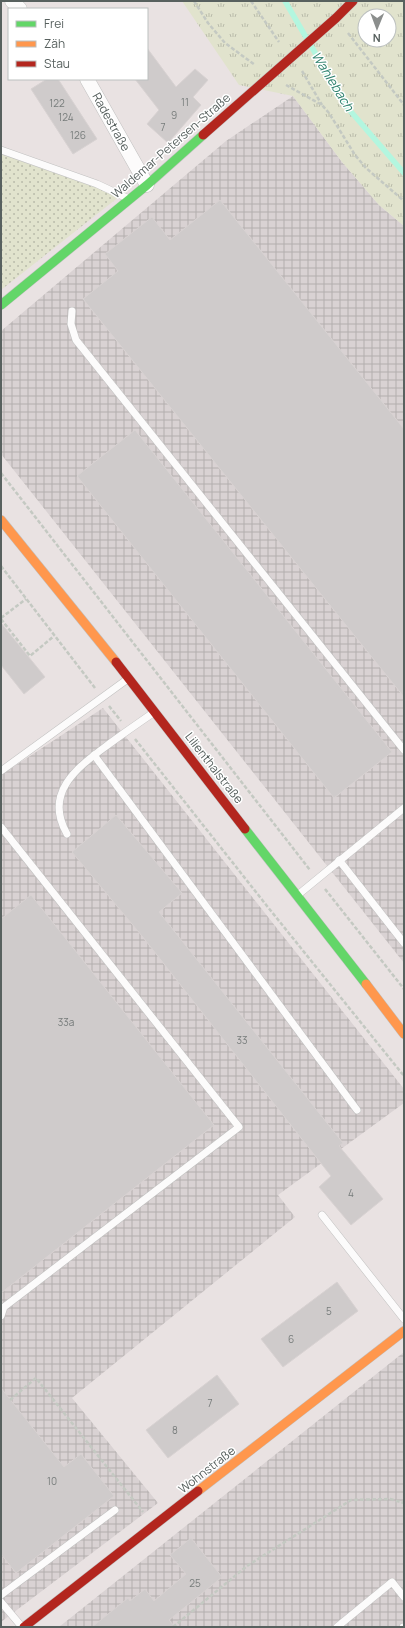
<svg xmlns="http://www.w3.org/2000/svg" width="405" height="1628" viewBox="0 0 405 1628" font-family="Manrope,sans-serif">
	<defs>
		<pattern id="industrial-grid" width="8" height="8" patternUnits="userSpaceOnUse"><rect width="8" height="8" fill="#d9d2d3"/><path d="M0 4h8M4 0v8" fill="none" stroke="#b3aeae"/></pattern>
		<pattern id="grass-dots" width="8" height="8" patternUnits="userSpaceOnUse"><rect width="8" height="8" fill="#e1e3cd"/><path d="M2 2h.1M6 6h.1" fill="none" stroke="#b9bbaa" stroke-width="1.8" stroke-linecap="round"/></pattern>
		<pattern id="park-tufts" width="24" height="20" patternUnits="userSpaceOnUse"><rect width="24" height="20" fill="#e1e3cd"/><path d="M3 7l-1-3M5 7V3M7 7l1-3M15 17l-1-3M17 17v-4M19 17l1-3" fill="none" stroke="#b9bbaa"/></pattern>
	</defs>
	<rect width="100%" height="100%" fill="#e9e2e2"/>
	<!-- industrial -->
	<g fill="url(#industrial-grid)">
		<path d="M293,96L342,162L379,205L404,226V963L1,454V331L226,141Z"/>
		<path d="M103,708L404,1089V1103L278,1195L295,1217L72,1398L158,1503L1,1622V775Z"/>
		<path d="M404,1352V1627H59Z"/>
	</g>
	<!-- grass -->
	<path fill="url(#grass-dots)" d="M1,154L120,196L1,290Z"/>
	<!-- park -->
	<path fill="url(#park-tufts)" fill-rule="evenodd" d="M182,1H404V226L379,205L342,162L293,96L239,85ZM365,16H389V40H365Z"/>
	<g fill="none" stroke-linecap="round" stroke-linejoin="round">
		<!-- stream -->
		<path stroke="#b3f6df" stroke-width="5.5" d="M285,1L346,106L404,173"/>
	</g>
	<!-- building -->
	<g fill="#cfcbcb" stroke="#d8d2d2">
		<path d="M147,48L176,87L195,69L208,80L193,97L201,105L168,143L147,124L159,110L135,79H147Z"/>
		<path d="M47,79H58L97,139L73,154L31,89Z"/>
		<path d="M220,200L404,429V697L83,299L118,271L105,254L152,217L170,240Z"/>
		<path d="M135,430L392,752L334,798L77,476Z"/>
		<path d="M1,623L45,677L24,694L1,665Z"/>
		<path d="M116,815L182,893L159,912L343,1143L339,1146L383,1199L351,1225L319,1187L331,1176L142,936L72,852Z"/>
		<path d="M31,895L214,1125L1,1293V919Z"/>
		<path d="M337,1282L358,1311L283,1367L261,1339Z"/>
		<path d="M217,1375L239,1404L168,1458L146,1430Z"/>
		<path d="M1,1388L64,1467L81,1454L114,1496L16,1573L1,1554Z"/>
		<path d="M191,1538L222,1577L169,1620L175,1627H92L128,1598L130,1601L145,1589L154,1601L186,1574L170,1555Z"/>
	</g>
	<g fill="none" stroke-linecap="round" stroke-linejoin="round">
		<defs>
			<g id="lane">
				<path d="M1,150L97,184L127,198"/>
				<path d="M72,311L71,324L76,340L404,750"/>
				<path d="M94,755L357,1110"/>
				<path d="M1,771L129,678"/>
				<path d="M1,827L239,1127L4,1307L1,1316"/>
				<path d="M67,834C44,794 75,769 105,747C121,735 137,724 153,713"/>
				<path d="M339,860L404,943"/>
				<path d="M299,894L404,808"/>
				<path d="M322,1215L404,1319"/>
				<path d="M1,1595L115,1510"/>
				<path d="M1,1602L22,1627"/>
				<path d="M337,1627L392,1582L404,1597"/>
				<path d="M403,1627H404"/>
			</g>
			<g id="street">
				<path d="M12,1L20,9"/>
				<path d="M87,79L147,185"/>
			</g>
			<g id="fast">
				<path d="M1,305L147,185L203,135"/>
				<path d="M245,829L366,984"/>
			</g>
			<g id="slow">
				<path d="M1,520L116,662"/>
				<path d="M366,984L404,1034"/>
				<path d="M198,1491L404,1331"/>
			</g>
			<g id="jam">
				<path d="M203,135L336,18L353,1"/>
				<path d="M116,662L245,829"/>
				<path d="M24,1627L198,1491"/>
			</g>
		</defs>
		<!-- lane casing -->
		<use href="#lane" stroke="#c1c1c0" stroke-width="8"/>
		<!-- street casing -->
		<use href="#street" stroke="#c1c1c0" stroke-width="15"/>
		<!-- fast casing -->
		<use href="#fast" stroke="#c0c1c0" stroke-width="10"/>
		<!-- slow casing -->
		<use href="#slow" stroke="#c0c1c0" stroke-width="10"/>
		<!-- jam casing -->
		<use href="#jam" stroke="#c0c1c0" stroke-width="10"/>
		<!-- path -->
		<g stroke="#c4c9c2" stroke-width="2.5" stroke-dasharray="4 2" stroke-linecap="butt">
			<path d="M194,1L208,23L225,43L255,65"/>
			<path d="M251,1L279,42"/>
			<path d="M348,33L404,105"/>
			<path d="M302,71L322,105"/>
			<path d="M286,85L322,105L329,113L355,155L366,168L404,201"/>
			<path d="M1,473L310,870"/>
			<path d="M1,566L95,688"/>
			<path d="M1,618L26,599"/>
			<path d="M1,619L30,656L54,636"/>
			<path d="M109,706L121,721"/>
			<path d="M135,739L267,906L404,1076"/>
			<path d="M325,889L404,989"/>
			<path d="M10,1400L36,1378L143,1512"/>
			<path d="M173,1627L247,1566L351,1500L390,1499L404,1503"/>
		</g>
		<!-- lane -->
		<use href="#lane" stroke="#fcfbfb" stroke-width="7"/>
		<!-- street -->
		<use href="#street" stroke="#fcfbfb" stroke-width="14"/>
		<!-- fast -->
		<use href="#fast" stroke="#63d668" stroke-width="9"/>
		<!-- slow -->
		<use href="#slow" stroke="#ff974d" stroke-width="9"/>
		<!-- jam -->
		<use href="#jam" stroke="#b3261e" stroke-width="9"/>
	</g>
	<g text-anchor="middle" stroke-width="3" stroke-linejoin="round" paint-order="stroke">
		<!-- number labels -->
		<g font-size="10" fill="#777c7b">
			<text x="185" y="106">11</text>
			<text x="57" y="107">122</text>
			<text x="174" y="119">9</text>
			<text x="66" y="121">124</text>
			<text x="163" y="131">7</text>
			<text x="78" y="139">126</text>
			<text x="66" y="1026">33a</text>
			<text x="242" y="1044">33</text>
			<text x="351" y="1197">4</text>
			<text x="329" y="1315">5</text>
			<text x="291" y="1343">6</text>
			<text x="210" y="1407">7</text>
			<text x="175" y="1434">8</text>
			<text x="52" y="1485">10</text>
			<text x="195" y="1587">25</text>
		</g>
		<!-- street labels -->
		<g font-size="12" fill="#58615f" stroke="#fff">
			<text transform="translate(111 122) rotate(61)" y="4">Radestraße</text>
			<text transform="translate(171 146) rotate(-41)" y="4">Waldemar-Petersen-Straße</text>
			<text transform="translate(214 768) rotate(52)" y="4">Lilienthalstraße</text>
			<text transform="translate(207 1470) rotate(-38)" y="4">Wohnstraße</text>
		</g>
		<!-- water labels -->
		<g font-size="13" font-style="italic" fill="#30836f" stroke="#fff">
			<text transform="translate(333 81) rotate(58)" y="5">Wahlebach</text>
		</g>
	</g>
	<!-- border -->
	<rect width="405" height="1628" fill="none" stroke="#58615f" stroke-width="4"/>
	<!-- legend -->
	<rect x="8" y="8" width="140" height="72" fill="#ffffff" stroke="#bcc0bf"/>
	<rect x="16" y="21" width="20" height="6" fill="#63d668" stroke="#bcc0bf"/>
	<text x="44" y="28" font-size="12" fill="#58615f">Frei</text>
	<rect x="16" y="41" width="20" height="6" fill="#ff974d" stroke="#bcc0bf"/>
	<text x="44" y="48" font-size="12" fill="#58615f">Zäh</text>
	<rect x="16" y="61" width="20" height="6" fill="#b3261e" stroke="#bcc0bf"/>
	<text x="44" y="68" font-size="12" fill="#58615f">Stau</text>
	<!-- north arrow -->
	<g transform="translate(377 28) rotate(181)"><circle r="19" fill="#ffffff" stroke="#bcc0bf"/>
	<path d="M0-3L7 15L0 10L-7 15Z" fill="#8b8e8d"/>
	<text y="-6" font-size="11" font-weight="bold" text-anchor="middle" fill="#58615f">N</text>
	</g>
</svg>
